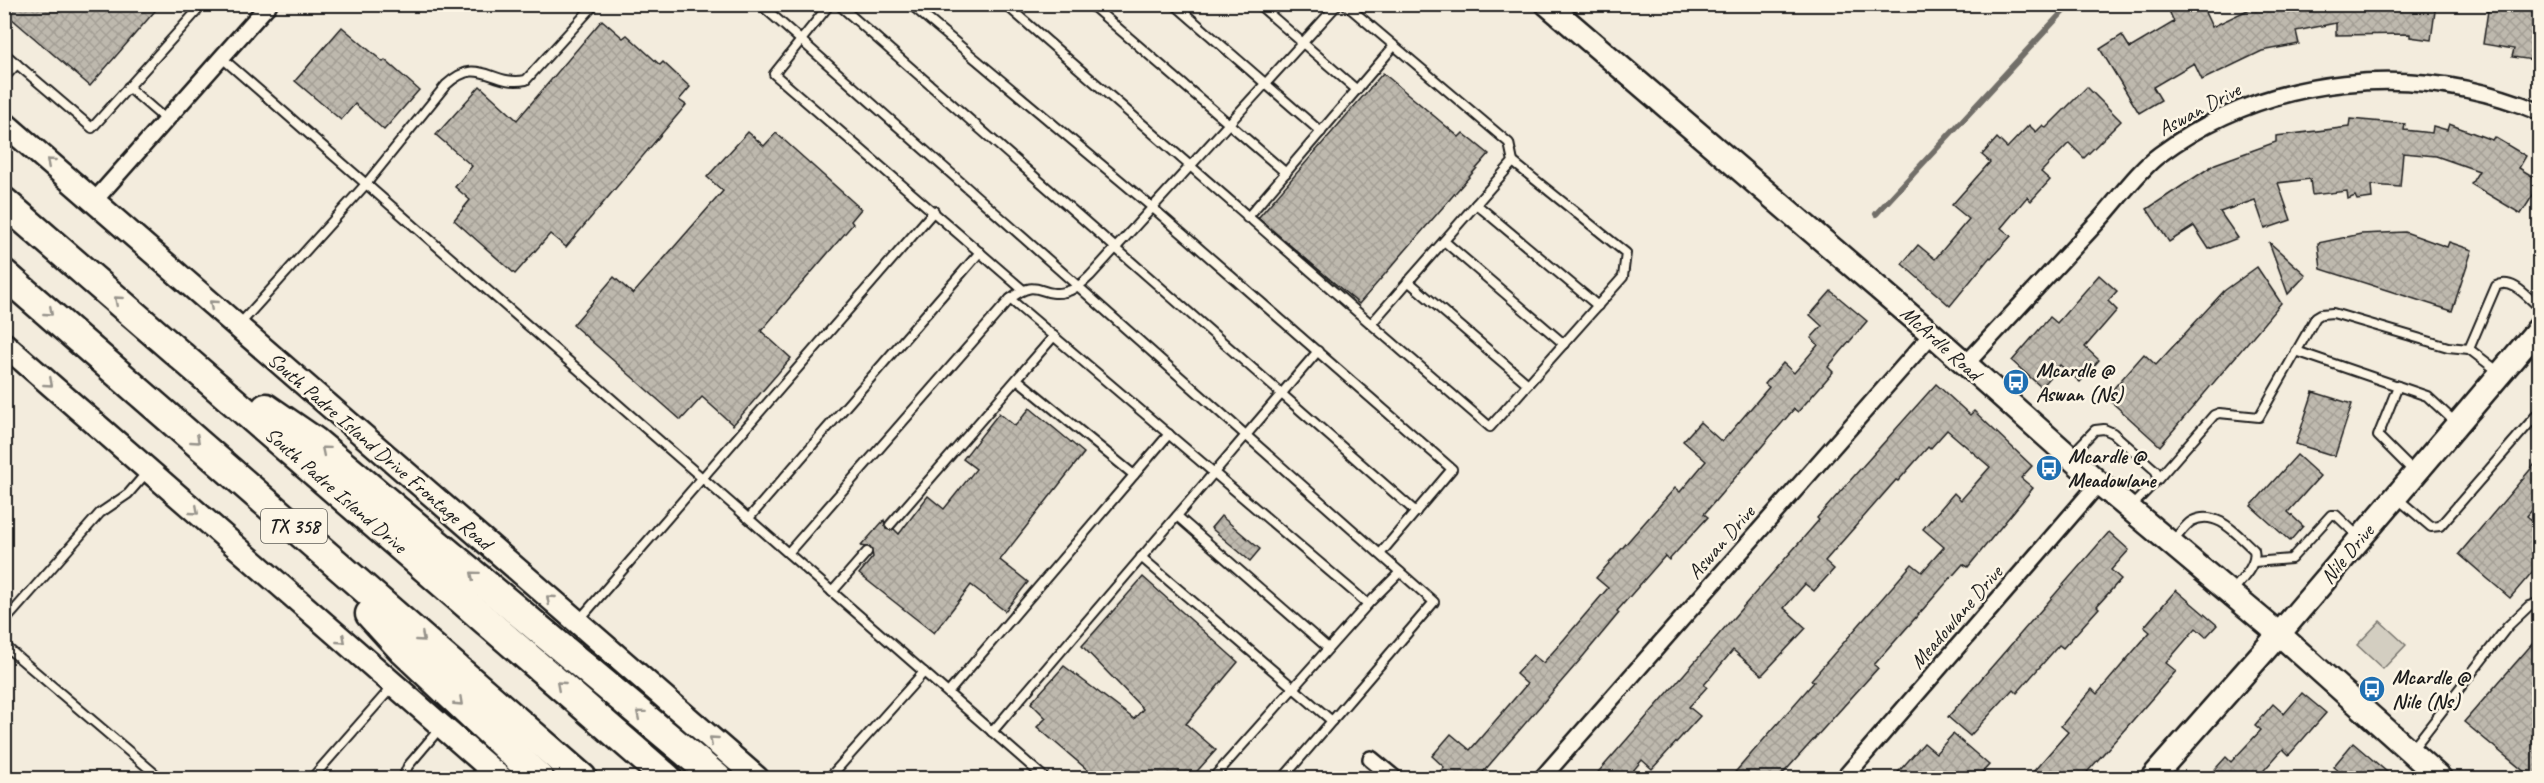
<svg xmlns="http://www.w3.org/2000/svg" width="2544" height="783" viewBox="0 0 2544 783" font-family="Caveat,sans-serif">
	<defs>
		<pattern id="building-cross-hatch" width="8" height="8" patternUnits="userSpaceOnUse" patternTransform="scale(1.5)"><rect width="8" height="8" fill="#beb9ae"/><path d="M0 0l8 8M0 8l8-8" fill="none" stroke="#a39e95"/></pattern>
	</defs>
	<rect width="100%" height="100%" fill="#f3ecdd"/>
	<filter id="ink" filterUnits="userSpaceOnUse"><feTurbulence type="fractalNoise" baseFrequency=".0167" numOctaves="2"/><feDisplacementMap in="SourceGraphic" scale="12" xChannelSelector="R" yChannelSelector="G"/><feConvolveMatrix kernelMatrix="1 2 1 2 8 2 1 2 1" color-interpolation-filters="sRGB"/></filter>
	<g filter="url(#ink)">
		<!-- pitch -->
		<path fill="#d3cec1" stroke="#78756e" stroke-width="1.5" d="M2380,621L2406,645L2383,669L2357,645Z"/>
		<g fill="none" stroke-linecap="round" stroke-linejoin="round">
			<!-- stream -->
			<path stroke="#716e68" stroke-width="6" d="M1876,214L2070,4"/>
		</g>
		<!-- building -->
		<g fill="url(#building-cross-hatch)" stroke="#1c1c1c" stroke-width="1.5">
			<path d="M4,4H161L90,86L4,12Z"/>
			<path d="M2166,4H2201L2212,27L2260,4H2436L2431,40L2410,37V34L2336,35V23L2296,31L2299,44L2262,51L2202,80L2194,63L2153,87L2161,100L2139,113L2100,49L2122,35L2130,48L2174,22Z"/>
			<path d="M2489,4H2540V61L2512,57L2514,49L2483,44Z"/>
			<path d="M602,20L623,38L627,35L660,65L663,62L690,87L679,100L686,105L566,247L550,234L515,274L454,220L470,200L455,187L472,166L436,135L480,86L517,120Z"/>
			<path d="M342,27L383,62L385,60L419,90L384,130L355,104L341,120L295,81Z"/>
			<path d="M1383,73L1459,137L1463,133L1489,154L1359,304L1258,218Z"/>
			<path d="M2087,87L2121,121L2084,158L2069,143L2041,172L2050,180L2031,201L2027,197L2001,228L2011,236L1991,258L1990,257L1950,306L1902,264L1918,245L1935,259L1969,219L1952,205L1990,162L1982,155L1997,138L2007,148L2029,125L2036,132L2043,125L2046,128Z"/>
			<path d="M2350,119L2405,124L2404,130L2432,133L2433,126L2447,130L2449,124L2492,140L2494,137L2526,156L2519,168L2540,181V184L2521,214L2471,184L2479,171L2436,156L2403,153L2400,187L2371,185L2372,198L2357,200L2355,196L2348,199L2347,191L2312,195L2310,179L2278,183L2291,220L2265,229L2255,200L2220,212L2238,238L2209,249L2194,226L2169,242L2147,209L2215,164L2276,142V136L2349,127Z"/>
			<path d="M748,132L764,146L776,133L861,209L851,221L853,224L761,331L791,358L733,425L702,397L681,420L573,325L614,277L633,294L723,191L707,177Z"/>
			<path d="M2405,232L2447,247L2449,242L2472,250L2452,311L2321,269L2318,243L2361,234Z"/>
			<path d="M2269,242L2306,275L2288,294Z"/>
			<path d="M2257,267L2281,303L2160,446L2106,397L2144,354L2156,365L2224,291Z"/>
			<path d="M2099,275L2117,291L2108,301L2117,310L2085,347L2099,360L2080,382L2060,365L2041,387L2012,361L2050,317L2057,323Z"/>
			<path d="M1831,291L1867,321L1828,367L1833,372L1798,412L1794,409L1704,514L1708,517L1669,560L1665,556L1617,611L1619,613L1580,660L1478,778H1434L1444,767L1432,756L1451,734L1470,750L1527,684L1516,674L1533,655L1543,663L1560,644L1608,588L1596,578L1675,488L1680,492L1706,461L1683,441L1700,422L1722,442L1769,387L1765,384L1783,363L1794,373L1818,345L1811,338L1822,326L1810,315Z"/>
			<path d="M1936,384L1970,415L1974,411L2032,466L2021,478L2033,488L1968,567L1963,564L1874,665L1878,668L1779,778H1730L1814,682L1811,680L1912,564L1922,572L1944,547L1923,529L1954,493L1961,500L1990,467L1947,430L1930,449L1928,447L1898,481L1896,480L1825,561L1834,569L1814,591L1805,584L1784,608L1806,628L1762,675L1733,650L1704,685L1707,687L1689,707L1700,716L1652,769L1642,760L1627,778H1593L1819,520L1817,518L1855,475Z"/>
			<path d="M2313,392L2352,404L2335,456L2296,444Z"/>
			<path d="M1030,408L1084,453L1000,560L1028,582L1005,611L971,585L934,633L859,574L873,557L871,548L861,546L884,520L886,529H894L899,534L928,496L944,509L976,469L963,459L999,413L1015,426Z"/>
			<path d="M2297,455L2320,476L2288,512L2303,526L2290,541L2251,506Z"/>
			<path d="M2540,458V501L2527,516L2540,527V563L2510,598L2459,554Z"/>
			<path d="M1221,516L1260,549L1250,561L1211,528Z"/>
			<path d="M2109,532L2129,550L2111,570L2121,579L2097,606L2099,608L2063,648L2059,645L2017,693L2013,689L1970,736L1948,717Z"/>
			<path d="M1143,577L1238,662L1186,724L1216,750L1191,778H1150L1142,772L1136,778H1097L1037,727L1046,718L1031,703L1064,666L1134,719L1143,709L1082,646Z"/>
			<path d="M2176,590L2217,625L2206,637L2196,628L2166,663L2176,671L2082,778H2040L2033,772L2068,732L2061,726L2092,689L2097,694L2150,632L2144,627Z"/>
			<path d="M2540,635V778H2532L2464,722Z"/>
			<path d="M2302,693L2326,713L2289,755L2283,749L2257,778H2207L2226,757L2231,762L2261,730L2255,725L2273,704L2284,714Z"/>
			<path d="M1953,734L1989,765L1977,778H1893L1924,743L1936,753Z"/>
			<path d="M2353,743L2394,778H2347L2333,767Z"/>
		</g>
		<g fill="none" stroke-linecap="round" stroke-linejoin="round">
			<defs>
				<g id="lane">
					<path d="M760,4L1400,572L1368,604L1213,778"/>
					<path d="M830,4L774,74L1022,289"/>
					<path d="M838,4L1416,512"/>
					<path d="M910,4L1153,208L1452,469L1380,554"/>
					<path d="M1005,4L1371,324L1513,162L1509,143L1345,4"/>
					<path d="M1090,4L1286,173"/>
					<path d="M1174,4L1321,132"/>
					<path d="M1258,4L1357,90"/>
					<path d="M4,53L92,128L196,12"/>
					<path d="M221,57L1045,778"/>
					<path d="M4,78L17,64"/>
					<path d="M128,87L166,120"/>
					<path d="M1476,204L1598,306"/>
					<path d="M1247,218L1394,46"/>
					<path d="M1444,241L1564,344"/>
					<path d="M1408,281L1528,384"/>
					<path d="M1010,299L1368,604"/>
					<path d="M1371,324L1490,427L1623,277L1626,253L1513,162"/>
					<path d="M239,325L366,184L446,85C480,54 491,87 526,80L595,4"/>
					<path d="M2469,349L2496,286C2513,277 2528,298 2540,308"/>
					<path d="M2296,351L2427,396L2456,423"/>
					<path d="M1017,379L1134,475"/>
					<path d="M2398,386L2378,436L2415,473"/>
					<path d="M2071,455L2095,430L2104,429L2113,433L2156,471L2158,479L2131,507"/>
					<path d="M2158,479L2214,415L2219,413L2259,417L2316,317L2321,314L2333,313L2448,347L2469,349L2499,372"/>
					<path d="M2397,498L2431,527L2440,526L2540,411"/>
					<path d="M1177,516L1328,648"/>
					<path d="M749,518L980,252"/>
					<path d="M890,525L1054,336"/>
					<path d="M2172,542C2178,536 2185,525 2192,521C2217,508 2238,536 2254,550C2258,565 2240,581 2231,593"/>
					<path d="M788,553L1010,299C1038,276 1040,298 1065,292C1075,290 1083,283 1090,276L1338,4"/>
					<path d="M1141,557L1332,721"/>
					<path d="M2254,562L2291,559L2331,515H2336L2359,537"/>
					<path d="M832,592L867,552"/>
					<path d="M580,619L934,211"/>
					<path d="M4,622L100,513L128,494L148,471"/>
					<path d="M4,645L160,778"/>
					<path d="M948,693L1169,434"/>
					<path d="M992,732L1318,351"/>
					<path d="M2411,751L2508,626L2529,606L2540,602"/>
					<path d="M312,778L392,687"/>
					<path d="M403,778L408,766L441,727"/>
					<path d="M829,778L924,672"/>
					<path d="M1283,778L1434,602L1400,572"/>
				</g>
				<g id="street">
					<path d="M95,200L269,4"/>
					<path d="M1965,365C2010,316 2056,267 2101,218C2118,199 2140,169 2159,155C2268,74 2415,60 2540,112"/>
					<path d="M1371,759L1394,778"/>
					<path d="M1542,778L1932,334"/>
					<path d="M1844,778L2099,483"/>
				</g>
				<g id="secondary">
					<path d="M1547,4L1932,334L2099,483L2279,634L2440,778"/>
					<path d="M4,123L757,778"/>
					<path d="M4,344L501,778"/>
					<path d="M2152,778L2279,634L2540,327"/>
				</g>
				<g id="highway">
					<path d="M4,202L667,778"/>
					<path d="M4,274L582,778"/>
					<path d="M266,408L314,441L717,778"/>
					<path d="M370,614L403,650L539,778"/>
				</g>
			</defs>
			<!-- lane casing -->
			<use href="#lane" stroke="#1c1c1c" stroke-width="12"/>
			<!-- street casing -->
			<use href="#street" stroke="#1c1c1c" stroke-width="20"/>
			<!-- secondary casing -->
			<use href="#secondary" stroke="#1c1c1c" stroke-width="27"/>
			<!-- highway casing -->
			<use href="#highway" stroke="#1c1c1c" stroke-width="33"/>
			<!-- lane -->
			<use href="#lane" stroke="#fcf5e5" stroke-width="8"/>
			<!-- street -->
			<use href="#street" stroke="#fcf5e5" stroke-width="15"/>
			<!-- secondary -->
			<use href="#secondary" stroke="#fcf5e5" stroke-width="22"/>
			<!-- highway -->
			<use href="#highway" stroke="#fcf5e5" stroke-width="28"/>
		</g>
		<!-- one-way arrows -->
		<defs><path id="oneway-chevron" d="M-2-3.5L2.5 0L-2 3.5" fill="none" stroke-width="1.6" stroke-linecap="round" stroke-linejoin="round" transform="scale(1.5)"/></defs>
		<g stroke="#97938b">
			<use href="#oneway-chevron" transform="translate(50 162) rotate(-139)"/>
			<use href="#oneway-chevron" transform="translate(118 300) rotate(-139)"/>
			<use href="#oneway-chevron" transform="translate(213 304) rotate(-139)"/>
			<use href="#oneway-chevron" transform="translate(49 312) rotate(41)"/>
			<use href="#oneway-chevron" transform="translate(49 383) rotate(41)"/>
			<use href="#oneway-chevron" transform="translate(196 440) rotate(41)"/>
			<use href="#oneway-chevron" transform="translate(325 450) rotate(-140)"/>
			<use href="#oneway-chevron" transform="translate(195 511) rotate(41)"/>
			<use href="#oneway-chevron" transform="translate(474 575) rotate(-140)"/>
			<use href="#oneway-chevron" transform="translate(550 599) rotate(-139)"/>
			<use href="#oneway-chevron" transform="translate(421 638) rotate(41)"/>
			<use href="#oneway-chevron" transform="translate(342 640) rotate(41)"/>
			<use href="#oneway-chevron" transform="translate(560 685) rotate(-139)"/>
			<use href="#oneway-chevron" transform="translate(459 702) rotate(43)"/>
			<use href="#oneway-chevron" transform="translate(640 714) rotate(-140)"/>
			<use href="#oneway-chevron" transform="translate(713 740) rotate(-139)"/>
		</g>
	</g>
	<!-- icons -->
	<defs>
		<symbol id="bus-disc" viewBox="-11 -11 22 22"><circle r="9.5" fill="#1f6fb2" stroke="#fcf5e5"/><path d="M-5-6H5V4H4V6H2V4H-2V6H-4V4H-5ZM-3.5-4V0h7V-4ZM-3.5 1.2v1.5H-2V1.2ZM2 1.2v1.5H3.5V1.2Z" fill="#fff"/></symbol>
	</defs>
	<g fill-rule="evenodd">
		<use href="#bus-disc" x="2001" y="367" width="30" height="30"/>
		<use href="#bus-disc" x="2034" y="453" width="30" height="30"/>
		<use href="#bus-disc" x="2357" y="674" width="30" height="30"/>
	</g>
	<g text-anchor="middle" stroke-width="5" stroke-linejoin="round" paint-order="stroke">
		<!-- shield labels -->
		<rect fill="#fcf5e5" stroke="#5f5d58" stroke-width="1.5" x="261" y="509" width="66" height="34" rx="4.5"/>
		<g font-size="20" font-weight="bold" fill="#1c1c1c">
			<text x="294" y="533">TX 358</text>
		</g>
		<!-- street labels -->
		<g font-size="21" fill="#1c1c1c" stroke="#fcf5e5">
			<text transform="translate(2199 109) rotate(-28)" y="7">Aswan Drive</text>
			<text transform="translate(1941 343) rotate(42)" y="7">McArdle Road</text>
			<text transform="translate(380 451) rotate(41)" y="7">South Padre Island Drive Frontage Road</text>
			<text transform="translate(336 490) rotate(41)" y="7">South Padre Island Drive</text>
			<text transform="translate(1721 542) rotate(-49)" y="7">Aswan Drive</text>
			<text transform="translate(2347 554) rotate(-50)" y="7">Nile Drive</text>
			<text transform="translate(1956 617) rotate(-49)" y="7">Meadowlane Drive</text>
		</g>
		<!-- poi labels -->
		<g font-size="21" font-weight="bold" fill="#1c1c1c" stroke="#fcf5e5" text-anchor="start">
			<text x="2036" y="377">Mcardle @<tspan x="2036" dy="24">Aswan (Ns)</tspan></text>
			<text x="2068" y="463">Mcardle @<tspan x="2068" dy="24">Meadowlane</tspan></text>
			<text x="2392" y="684">Mcardle @<tspan x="2392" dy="24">Nile (Ns)</tspan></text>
		</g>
	</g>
	<!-- margin -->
	<rect width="2544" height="783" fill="none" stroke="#fcf5e5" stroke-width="24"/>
	<rect x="12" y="12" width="2520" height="759" fill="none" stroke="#1c1c1c" stroke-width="2" filter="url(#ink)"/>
</svg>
